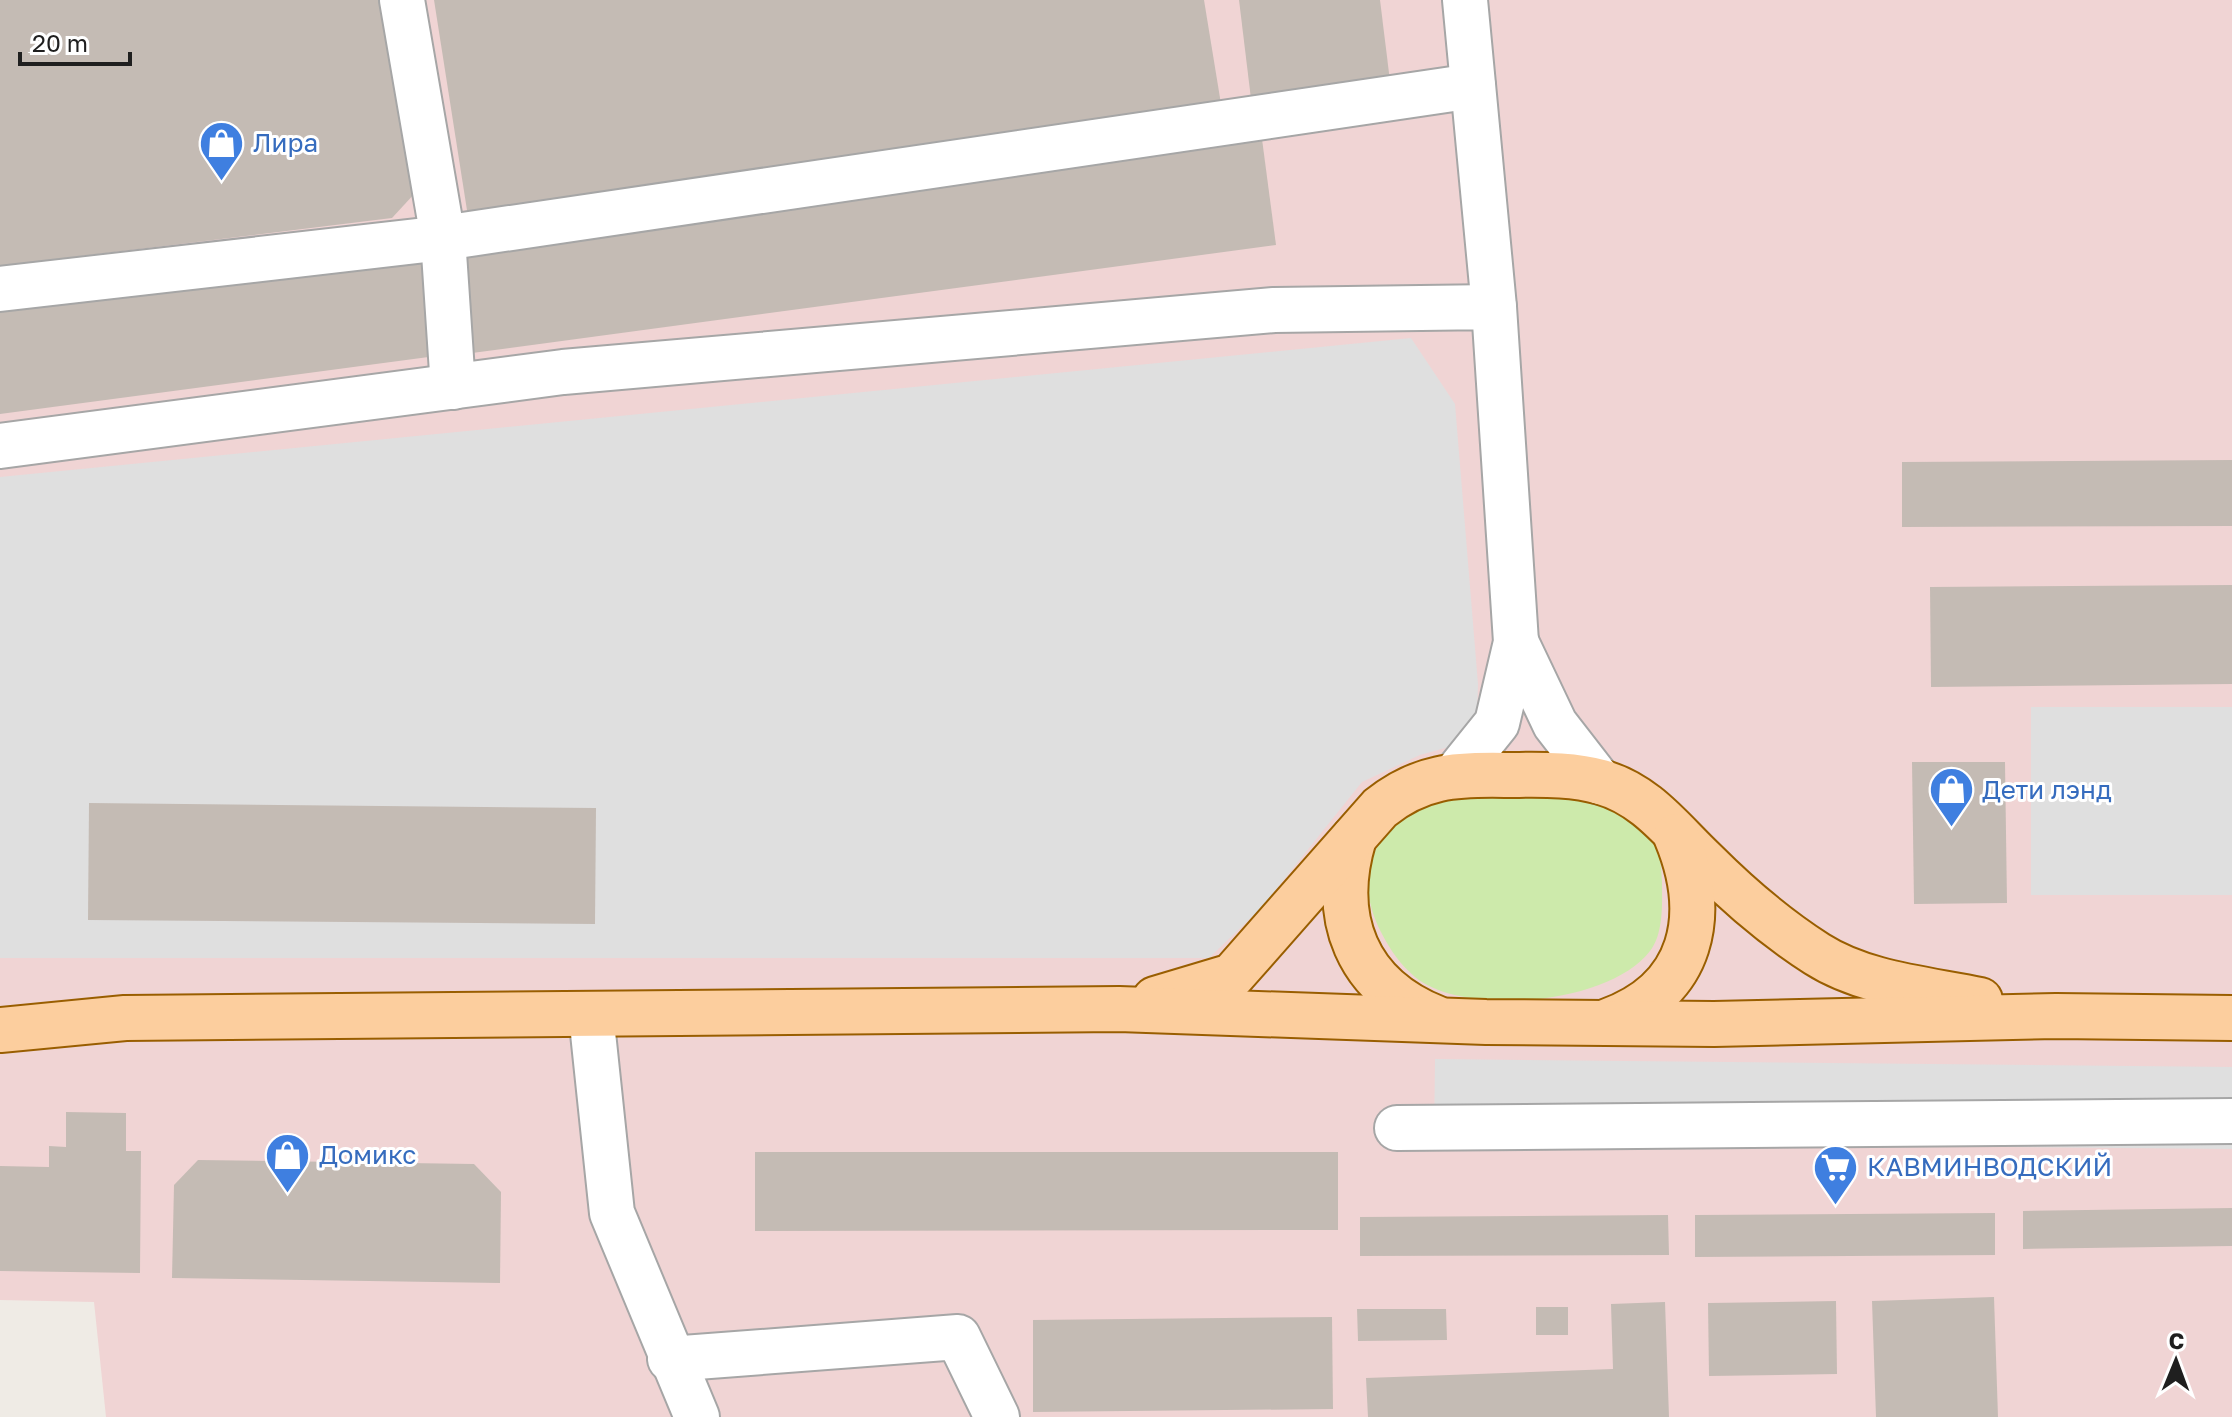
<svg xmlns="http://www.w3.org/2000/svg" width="2232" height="1417" viewBox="0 0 2232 1417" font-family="'Golos Text',sans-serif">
	<rect width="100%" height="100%" fill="#efebe5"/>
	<!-- commercial -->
	<path fill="#f0d4d4" d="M0,0H2232V1417H106L94,1302L0,1300Z"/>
	<!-- grass -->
	<path fill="#cdeaab" d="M1580,792C1601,802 1627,811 1645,825C1660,836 1661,864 1662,881C1662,903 1664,933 1650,951C1610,1004 1466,1018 1415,977C1400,964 1391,951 1382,934C1347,868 1380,818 1448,796C1472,788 1550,793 1580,792Z"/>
	<!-- parking -->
	<g fill="#dfdfdf">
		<path d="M1411,338L1455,404L1478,684L1477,716L1456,745L1420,755L1362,782L1261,908L1209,958H0V477Z"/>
		<rect x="2031" y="707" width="201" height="188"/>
		<path d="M1435,1059L2232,1067V1149L1434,1142Z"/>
	</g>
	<!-- building -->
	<g fill="#c4bbb4">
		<path d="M0,0H393L416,192L392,218L0,266Z"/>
		<path d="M434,0H1204L1221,104L469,223Z"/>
		<path d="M1239,0H1380L1390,81L1251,99Z"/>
		<path d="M1262,139L1276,245L472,353L457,246Z"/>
		<path d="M422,253L436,356L0,414V309Z"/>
		<path d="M2232,460V526L1902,527V462Z"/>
		<path d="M2232,585V684L1931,687L1930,587Z"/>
		<path d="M1912,762H2005L2007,903L1914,904Z"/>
		<path d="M89,803L596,808L595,924L88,920Z"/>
		<path d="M66,1112L126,1113V1151H141L140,1273L0,1271V1166L49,1167V1146L66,1147Z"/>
		<path d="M755,1152H1338V1230L755,1231Z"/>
		<path d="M198,1160L474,1164L501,1192L500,1283L172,1278L174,1185Z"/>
		<path d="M2232,1208V1246L2023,1249V1211Z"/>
		<path d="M1995,1213V1255L1695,1257V1215Z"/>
		<path d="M1668,1215L1669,1255L1360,1256V1217Z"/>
		<path d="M1994,1297L1998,1417H1876L1872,1301Z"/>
		<path d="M1836,1301L1837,1374L1709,1376L1708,1303Z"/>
		<path d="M1665,1302L1669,1417H1368L1366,1378L1613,1369L1611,1304Z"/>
		<rect x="1536" y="1307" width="32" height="28"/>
		<path d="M1357,1309H1446L1447,1340L1358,1341Z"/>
		<path d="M1332,1317L1333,1409L1033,1412V1320Z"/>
	</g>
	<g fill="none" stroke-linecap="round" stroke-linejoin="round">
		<defs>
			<g id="minor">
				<path d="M402,0L443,238L453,387"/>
				<path d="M1465,0L1494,307"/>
				<path d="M0,289L443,238L1473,86"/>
				<path d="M0,446L563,372L1274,310L1494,307L1516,642L1497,723L1456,774"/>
				<path d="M1516,642L1555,724L1600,782"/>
				<path d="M591,1014L612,1213L697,1417"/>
				<path d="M1397,1128L2232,1121"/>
				<path d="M670,1359L958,1337L997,1417"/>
			</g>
			<g id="major">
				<path d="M1354,838C1330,918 1356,986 1436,1018"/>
				<path d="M1155,999L1232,976L1380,808C1420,776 1455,774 1505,775C1536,775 1570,773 1601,782C1647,795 1672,831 1705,862C1738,895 1778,929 1817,954C1864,984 1927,989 1980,1000"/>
				<path d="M1608,1021C1694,990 1709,915 1676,836"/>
				<path d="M0,1030L125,1018L1119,1009L1486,1022L1714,1024L2056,1016L2232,1018"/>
			</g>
		</defs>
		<!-- minor casing -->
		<use href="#minor" stroke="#a6a6a6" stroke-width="48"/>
		<!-- major casing -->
		<use href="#major" stroke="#995e00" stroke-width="48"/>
		<!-- minor -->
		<use href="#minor" stroke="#fff" stroke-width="44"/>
		<!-- major -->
		<use href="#major" stroke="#fcce9e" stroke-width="44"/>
	</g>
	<!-- icons -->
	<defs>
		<symbol id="shop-pin" viewBox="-11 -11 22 30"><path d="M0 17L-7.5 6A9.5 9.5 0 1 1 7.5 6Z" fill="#3f7fe0" stroke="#fff"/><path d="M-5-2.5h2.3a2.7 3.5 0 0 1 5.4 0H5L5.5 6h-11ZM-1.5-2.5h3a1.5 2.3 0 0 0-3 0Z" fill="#fff"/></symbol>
		<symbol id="supermarket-pin" viewBox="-11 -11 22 30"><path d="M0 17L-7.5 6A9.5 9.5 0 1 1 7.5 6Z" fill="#3f7fe0" stroke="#fff"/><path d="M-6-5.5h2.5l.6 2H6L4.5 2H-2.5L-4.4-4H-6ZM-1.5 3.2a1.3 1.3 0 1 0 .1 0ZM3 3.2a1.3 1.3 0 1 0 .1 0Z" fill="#fff"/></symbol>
	</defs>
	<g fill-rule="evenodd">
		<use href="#shop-pin" x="196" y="118" width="51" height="69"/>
		<use href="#shop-pin" x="1926" y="764" width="51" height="69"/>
		<use href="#shop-pin" x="262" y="1130" width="51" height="69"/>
		<use href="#supermarket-pin" x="1810" y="1142" width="51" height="69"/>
	</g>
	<g text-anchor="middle" stroke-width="6" stroke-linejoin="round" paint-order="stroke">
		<!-- shop labels -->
		<g font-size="26" fill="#366cbe" stroke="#fff" text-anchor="start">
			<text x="253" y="152">Лира</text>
			<text x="1982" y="799">Дети лэнд</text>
			<text x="319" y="1164">Домикс</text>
			<text x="1867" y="1176">КАВМИНВОДСКИЙ</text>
		</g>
	</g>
	<!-- north arrow -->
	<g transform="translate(2176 1361) rotate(1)" stroke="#ffffff" stroke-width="6" paint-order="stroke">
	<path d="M0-6L14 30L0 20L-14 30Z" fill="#1f1f1f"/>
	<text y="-12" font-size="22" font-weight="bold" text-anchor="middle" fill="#1f1f1f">С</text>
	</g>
	<!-- scale -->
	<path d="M20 52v12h110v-12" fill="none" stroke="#1f1f1f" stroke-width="4"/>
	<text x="32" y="52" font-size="24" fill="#1f1f1f" stroke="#ffffff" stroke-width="6" paint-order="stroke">20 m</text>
</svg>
